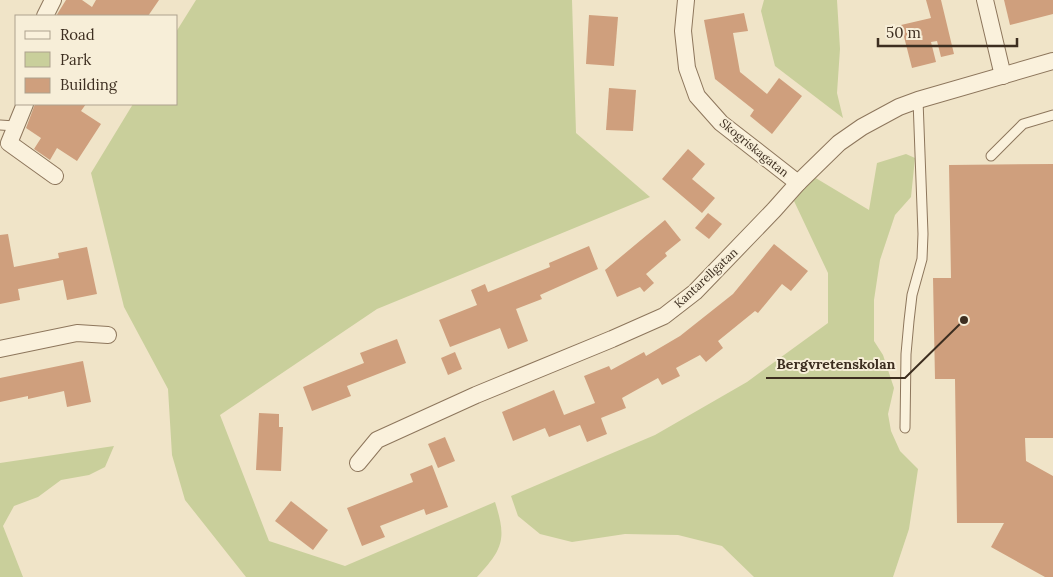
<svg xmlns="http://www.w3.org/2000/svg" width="1053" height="577" viewBox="0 0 1053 577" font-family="Lora,serif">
	<rect width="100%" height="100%" fill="#f0e4c8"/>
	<!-- green -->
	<g fill="#c9cf9b">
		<path d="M196,0H572L576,133L650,197L377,309L220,415L269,541L345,566L495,502C507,539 503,549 477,577H246L185,500L172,455L168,389L124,307L91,173L133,104H176V32Z"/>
		<path d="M764,0H837L840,49L837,93L843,118L775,66L761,11Z"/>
		<path d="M906,154L915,158L911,197L895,215L880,260L874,300V341L883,355L894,388L888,414L891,431L900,451L918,469L909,529L893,577H754L722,546L678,535L625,534L572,542L540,534L518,516L511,496L655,435L747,382L828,323V273L794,201L814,177L869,210L877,163Z"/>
		<path d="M114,446L105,467L89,475L61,480L38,497L14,506L3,526L23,577H0V463Z"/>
	</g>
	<!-- building -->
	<g fill="#cf9f7d">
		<path d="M66,0H82L92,7L96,0H159L148,16H56Z"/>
		<path d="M926,0H941L954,54L941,57L937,41L931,42L936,62L912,68L901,25L931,18Z"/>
		<path d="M1004,0H1053V14L1010,25Z"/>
		<path d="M744,13L748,31L733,33L740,72L767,94L779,78L802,96L772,134L750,116L754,110L715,79L704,20Z"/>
		<path d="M589,15L618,17L614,66L586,64Z"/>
		<path d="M609,88L636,90L633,131L606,130Z"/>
		<path d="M35,104H86L81,111L101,124L77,161L57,148L50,160L34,149L41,138L26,128Z"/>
		<path d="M688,149L705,164L692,179L715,198L702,213L662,179Z"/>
		<path d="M1053,164V438H1025L1026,461L1053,476V577H1045L991,547L1004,523H957L955,379H935L933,278H951L949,165Z"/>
		<path d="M708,213L722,224L709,239L695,228Z"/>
		<path d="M665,220L681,240L665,253L667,256L646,274L654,283L644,292L640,287L617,297L605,270Z"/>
		<path d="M8,234L14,267L59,258L58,253L87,247L97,294L67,300L63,280L18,289L20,300L0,304V235Z"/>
		<path d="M774,244L808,271L791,291L782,284L758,313L755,311L718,341L723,348L706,362L700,355L676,368L680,376L662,385L658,378L622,398L626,408L601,418L607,434L587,442L580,425L549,437L545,428L513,441L502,412L554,390L564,415L595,403L584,376L609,366L611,370L644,352L646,356L680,336L733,294Z"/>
		<path d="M589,246L598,269L540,295L542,299L516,309L528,341L508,349L500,328L450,347L439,320L477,305L471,290L485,284L488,292L550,267L549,263Z"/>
		<path d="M397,339L406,363L347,386L351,396L312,411L303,387L364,363L360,353Z"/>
		<path d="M455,352L462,369L448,375L441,358Z"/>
		<path d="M83,361L91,402L67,407L64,391L28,399V396L0,402V378Z"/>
		<path d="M259,413L279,414V427H283L281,471L256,470Z"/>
		<path d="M445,437L455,461L438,468L428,444Z"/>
		<path d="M432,465L448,507L426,515L424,509L380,526L385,537L362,546L347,508L413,482L410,474Z"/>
		<path d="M291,501L328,530L313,550L275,521Z"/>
	</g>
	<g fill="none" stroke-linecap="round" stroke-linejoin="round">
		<defs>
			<g id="lane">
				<path d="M0,125L15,126"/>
				<path d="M991,156L1023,124L1053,115"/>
				<path d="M905,428L906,354L909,321L912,295L922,259L923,234L918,100"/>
			</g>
			<g id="street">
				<path d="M686,0L683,31L687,68L697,96L721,123L798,183"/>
				<path d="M985,0L1003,76"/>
				<path d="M45,16L53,0"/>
				<path d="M25,104L9,143L55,176"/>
				<path d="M0,349L77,333L108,335"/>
				<path d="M358,463L377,440L476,395L612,339L664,316L695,292L774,210L798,183L839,143L862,127L899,107L918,100L1053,61"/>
			</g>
		</defs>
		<!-- lane casing -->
		<use href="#lane" stroke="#8d765c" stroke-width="11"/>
		<!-- street casing -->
		<use href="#street" stroke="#8d765c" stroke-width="18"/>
		<!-- lane -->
		<use href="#lane" stroke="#faf1dc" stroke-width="9"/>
		<!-- street -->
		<use href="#street" stroke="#faf1dc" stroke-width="16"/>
	</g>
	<g text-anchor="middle" stroke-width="4" stroke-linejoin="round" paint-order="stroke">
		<!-- street labels -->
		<g font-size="12" fill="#3d2e20" stroke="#f7eed8">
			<text transform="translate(754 148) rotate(39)" y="4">Skogriskagatan</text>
			<text transform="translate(706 278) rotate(-43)" y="4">Kantarellgatan</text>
		</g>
	</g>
	<!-- callouts -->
	<path fill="none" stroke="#3d2e20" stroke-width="2" d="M964 320L905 378H766"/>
	<circle fill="#3d2e20" stroke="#f7eed8" stroke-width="2" cx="964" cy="320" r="5"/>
	<g font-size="14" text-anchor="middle" font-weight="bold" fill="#3d2e20" stroke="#f7eed8" stroke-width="4" stroke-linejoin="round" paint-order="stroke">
		<text x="836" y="369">Bergvretenskolan</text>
	</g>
	<!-- legend -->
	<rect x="15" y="15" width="162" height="90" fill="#f7eed8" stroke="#ada18e"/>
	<rect x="25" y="31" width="25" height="8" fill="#faf1dc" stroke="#ada18e"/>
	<text x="60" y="40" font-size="15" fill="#3d2e20">Road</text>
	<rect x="25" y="52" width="25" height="15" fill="#c9cf9b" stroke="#ada18e"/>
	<text x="60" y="65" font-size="15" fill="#3d2e20">Park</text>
	<rect x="25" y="78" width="25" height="15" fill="#cf9f7d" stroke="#ada18e"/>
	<text x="60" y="90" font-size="15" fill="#3d2e20">Building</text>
	<!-- scale -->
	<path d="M878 38v8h139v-8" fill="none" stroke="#3d2e20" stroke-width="2.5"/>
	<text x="886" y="38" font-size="15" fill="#3d2e20" stroke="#f7eed8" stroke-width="4" paint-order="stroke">50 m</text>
</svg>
